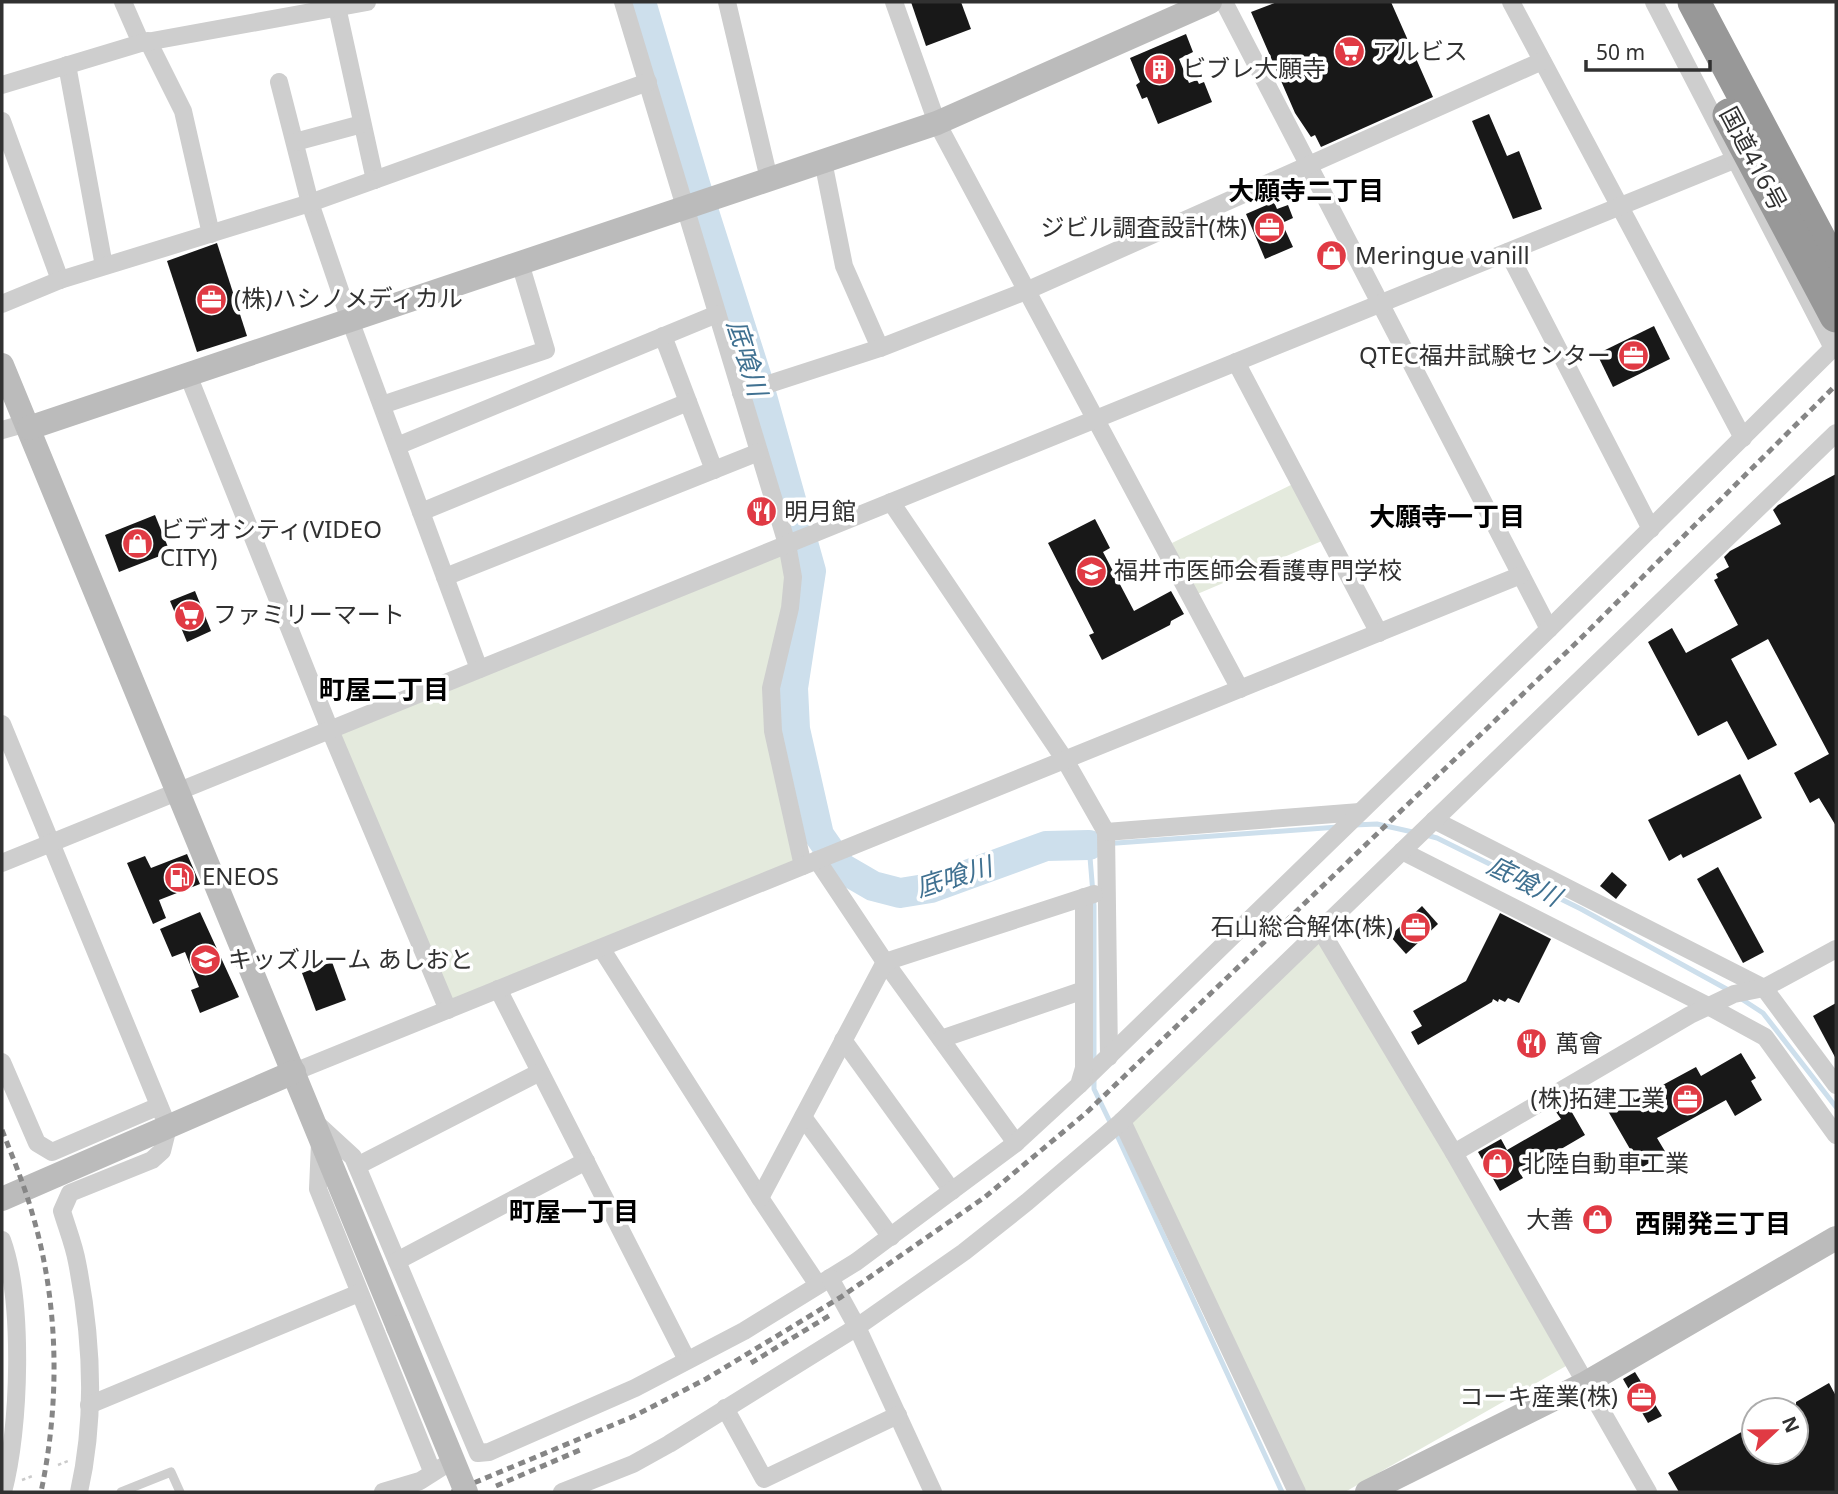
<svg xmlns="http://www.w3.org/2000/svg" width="1838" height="1494" viewBox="0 0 1838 1494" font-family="'Noto Sans','Noto Sans JP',sans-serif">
	<rect width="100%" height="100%" fill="#fff"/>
	<!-- green -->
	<g fill="#e4eadd">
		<path d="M1299,481L1329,538L1195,595L1172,543Z"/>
		<path d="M787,544L790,608L772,702L803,866L448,1010L330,730Z"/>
		<path d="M1314,935L1445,1151L1566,1366L1345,1492H1305L1126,1117Z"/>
	</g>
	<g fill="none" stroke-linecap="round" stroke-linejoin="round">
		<!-- stream -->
		<g stroke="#cddfec" stroke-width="5">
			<path d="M1354,825L1377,824L1417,833"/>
			<path d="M1426,835L1437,838L1581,909L1732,992"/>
			<path d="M1740,998L1763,1013L1836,1107"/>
			<path d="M1094,1065V906L1089,845L1338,827"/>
			<path d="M1094,1078V1089L1111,1124"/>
			<path d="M1116,1133L1282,1492"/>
		</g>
		<!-- river -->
		<path stroke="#cddfec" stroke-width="30" d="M641,2L696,187L756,375L811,571L793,688L795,729L819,835L842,868L873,886L900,893L931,888L1046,846L1089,845"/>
	</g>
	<!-- building -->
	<g fill="#181818">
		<path d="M911,2H961L971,29L926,46Z"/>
		<path d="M1277,2H1391L1433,97L1321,147L1315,135L1311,137L1295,113L1251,12Z"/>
		<path d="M1186,34L1193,52L1179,59L1189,83L1197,80L1199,84L1204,82L1212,102L1158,124L1147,97L1142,99L1136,85L1140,82L1130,58Z"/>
		<path d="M1489,114L1507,156L1519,151L1542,209L1513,219L1472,121Z"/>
		<path d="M1274,202L1277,209L1288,205L1293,218L1282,223L1293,247L1265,259L1246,214Z"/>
		<path d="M217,243L247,336L197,352L167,261Z"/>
		<path d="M1654,326L1670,359L1613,387L1597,354Z"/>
		<path d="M1836,474V826L1819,798L1810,803L1794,773L1829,754L1768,639L1731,659L1777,745L1748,760L1727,721L1698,736L1648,642L1672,628L1686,653L1738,625L1714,580L1718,578L1716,574L1729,567L1724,557L1730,551L1781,524L1773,510L1778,505Z"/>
		<path d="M155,515L170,552L119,572L105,535Z"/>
		<path d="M1095,519L1110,548L1103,552L1134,611L1171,591L1184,614L1171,621L1170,625L1102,660L1089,635L1094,633L1048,543Z"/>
		<path d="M195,591L211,631L187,642L170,601Z"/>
		<path d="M1740,774L1762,818L1683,858L1681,854L1669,861L1648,820Z"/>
		<path d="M187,854L200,884L159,900L166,918L153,924L127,863L145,856L151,868Z"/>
		<path d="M1718,867L1764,952L1743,963L1697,879Z"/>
		<path d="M1612,872L1627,885L1616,899L1600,886Z"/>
		<path d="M1422,906L1438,924L1406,954L1390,936Z"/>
		<path d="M200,912L239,997L200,1013L191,990L199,987L185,952L172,957L160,929Z"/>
		<path d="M1500,913L1551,939L1519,1003L1508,998L1505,1002L1499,999L1498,1002L1493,999L1492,1002L1418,1045L1411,1032L1422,1026L1413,1011L1466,981Z"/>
		<path d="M332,962L346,1000L316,1011L302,973Z"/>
		<path d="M1836,1003V1059L1813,1016Z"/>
		<path d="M1741,1053L1756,1078L1751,1081L1762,1100L1735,1116L1726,1100L1657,1138L1666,1153L1641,1168L1608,1111L1633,1097L1635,1100L1696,1067L1701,1076Z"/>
		<path d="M1566,1102L1585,1135L1520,1173L1523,1178L1500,1191L1478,1152L1501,1139L1507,1150L1561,1119L1554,1109Z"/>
		<path d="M1635,1372L1662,1416L1648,1423L1623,1379Z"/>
		<path d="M1829,1383L1836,1396V1492H1679L1668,1473L1754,1425V1452H1796V1402Z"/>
	</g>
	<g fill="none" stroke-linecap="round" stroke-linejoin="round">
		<!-- path -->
		<g stroke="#cbcbcb" stroke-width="2.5" stroke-dasharray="3.5 3.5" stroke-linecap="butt">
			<path d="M58,1465L68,1461"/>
			<path d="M22,1480L35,1475"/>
		</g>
		<!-- lane -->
		<path stroke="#cecece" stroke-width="9" d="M121,1492L171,1472L180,1492"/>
		<!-- street -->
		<g stroke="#cecece" stroke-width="18">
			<path d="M123,2L141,43"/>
			<path d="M623,2L787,544L793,577L790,608L771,688L773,731L803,866"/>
			<path d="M727,2L769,179"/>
			<path d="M894,2L937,123L1240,689"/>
			<path d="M1224,2L1549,629"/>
			<path d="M1511,2L1743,438"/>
			<path d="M337,7L375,180"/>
			<path d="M148,41L183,111L211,234"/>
			<path d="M67,65L104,266"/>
			<path d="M279,82L310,203L350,320L479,669"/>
			<path d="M2,85L141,43L367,2"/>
			<path d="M2,121L60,280"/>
			<path d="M295,142L362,124"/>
			<path d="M823,161L844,266L880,348"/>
			<path d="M1508,252L1651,529"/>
			<path d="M2,304L60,280L310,203L648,82"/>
			<path d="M663,336L714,470"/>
			<path d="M1236,362L1379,633"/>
			<path d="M188,375L330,730L448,1010"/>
			<path d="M741,393L880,348L1026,291L1542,61"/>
			<path d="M382,405L546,350L520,263"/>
			<path d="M2,430L27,423"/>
			<path d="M397,446L717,314"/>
			<path d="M891,502L1065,760L1106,832L1109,1057"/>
			<path d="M421,512L688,402"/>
			<path d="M445,577L759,452"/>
			<path d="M2,724L168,1127L162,1151L152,1160L70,1193L62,1211C67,1228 74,1245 77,1262C92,1338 96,1417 79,1492"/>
			<path d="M1434,820L1764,988L1836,1085"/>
			<path d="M1106,832L1360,812"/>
			<path d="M1402,851L1710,1007L1765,1037L1836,1135"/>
			<path d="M817,860L885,962L1016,1143"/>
			<path d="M2,863L1734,160"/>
			<path d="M1320,929L1454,1153L1648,1492"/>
			<path d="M601,948L760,1198L818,1285"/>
			<path d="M498,989L687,1360"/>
			<path d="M941,1039L1084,990"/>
			<path d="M843,1040L952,1191"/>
			<path d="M2,1062L37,1143L52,1152L159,1106"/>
			<path d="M294,1072L1521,575"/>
			<path d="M1079,1085L1549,629L1833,348L1654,2"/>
			<path d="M803,1117L891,1237"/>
			<path d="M1122,1121L1297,1492"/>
			<path d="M317,1124L353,1157L478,1453L489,1452L635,1388L744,1331L856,1262L1016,1143L1079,1085L1084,1068V897"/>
			<path d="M320,1143L318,1189L432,1471"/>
			<path d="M1454,1153L1690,1015L1734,994L1764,988L1836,949"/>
			<path d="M357,1166L540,1072"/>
			<path d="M760,1198L885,962L1094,894"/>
			<path d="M2,1240C24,1301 20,1429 3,1492"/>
			<path d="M397,1261L586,1161"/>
			<path d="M830,1278L857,1327L933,1492"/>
			<path d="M89,1405L359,1293"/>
			<path d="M725,1408L764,1479L898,1415"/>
			<path d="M383,1492L420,1481L442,1467"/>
			<path d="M562,1492L633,1464L669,1444L857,1327L964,1252L1027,1202L1122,1121L1836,433"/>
		</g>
		<!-- secondary -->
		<g stroke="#bbb" stroke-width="24">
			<path d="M2,365L398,1327"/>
			<path d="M29,428L937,123L1210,2"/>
			<path d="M2,1199L294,1072"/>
			<path d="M1367,1492L1586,1383L1836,1238"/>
		</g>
		<!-- highway -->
		<path stroke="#989898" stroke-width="33" d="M1694,2L1836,270"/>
		<!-- rail -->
		<g stroke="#868686" stroke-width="5" stroke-dasharray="7 5" stroke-linecap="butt">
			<path d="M2,1130C13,1158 25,1187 33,1216C59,1305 60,1402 41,1492"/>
			<path d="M751,1363L832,1314"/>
			<path d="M496,1486L580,1450"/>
			<path d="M452,1492L632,1417L706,1379L841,1297L985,1197L1086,1113L1576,643L1836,385"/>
		</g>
		<!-- secondary-bridge -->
		<path stroke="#bbb" stroke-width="24" d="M398,1327L466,1492"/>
		<!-- highway-bridge -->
		<path stroke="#989898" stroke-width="33" d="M1729,115L1836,316"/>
	</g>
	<!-- icons -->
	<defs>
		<symbol id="supermarket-disc" viewBox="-11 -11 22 22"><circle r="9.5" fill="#e03a44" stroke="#fff"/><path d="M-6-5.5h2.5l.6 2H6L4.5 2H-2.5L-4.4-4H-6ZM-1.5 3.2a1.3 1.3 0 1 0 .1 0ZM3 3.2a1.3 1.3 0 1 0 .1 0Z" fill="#fff"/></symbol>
		<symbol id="building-disc" viewBox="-11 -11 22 22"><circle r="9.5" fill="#e03a44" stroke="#fff"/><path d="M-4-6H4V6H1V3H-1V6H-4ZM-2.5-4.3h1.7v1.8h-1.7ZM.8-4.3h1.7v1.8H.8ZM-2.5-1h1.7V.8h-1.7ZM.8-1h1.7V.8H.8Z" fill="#fff"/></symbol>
		<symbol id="office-disc" viewBox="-11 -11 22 22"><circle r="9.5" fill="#e03a44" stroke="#fff"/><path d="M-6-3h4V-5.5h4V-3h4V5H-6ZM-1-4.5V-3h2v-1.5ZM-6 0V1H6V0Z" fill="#fff"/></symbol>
		<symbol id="shop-disc" viewBox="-11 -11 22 22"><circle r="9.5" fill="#e03a44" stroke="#fff"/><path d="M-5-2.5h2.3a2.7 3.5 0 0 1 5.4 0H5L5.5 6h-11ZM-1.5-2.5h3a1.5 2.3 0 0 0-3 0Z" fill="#fff"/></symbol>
		<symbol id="restaurant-disc" viewBox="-11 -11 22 22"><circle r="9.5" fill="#e03a44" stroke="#fff"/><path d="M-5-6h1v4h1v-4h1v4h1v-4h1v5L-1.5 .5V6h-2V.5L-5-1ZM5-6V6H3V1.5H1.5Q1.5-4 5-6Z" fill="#fff"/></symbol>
		<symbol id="university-disc" viewBox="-11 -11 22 22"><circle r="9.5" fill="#e03a44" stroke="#fff"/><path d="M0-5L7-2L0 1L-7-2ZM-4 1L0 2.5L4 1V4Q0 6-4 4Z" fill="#fff"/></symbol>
		<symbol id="fuel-disc" viewBox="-11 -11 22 22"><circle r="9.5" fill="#e03a44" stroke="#fff"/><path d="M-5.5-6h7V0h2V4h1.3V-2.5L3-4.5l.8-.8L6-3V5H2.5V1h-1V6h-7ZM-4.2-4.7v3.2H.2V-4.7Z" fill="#fff"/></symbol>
		<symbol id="school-disc" viewBox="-11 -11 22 22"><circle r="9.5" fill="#e03a44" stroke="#fff"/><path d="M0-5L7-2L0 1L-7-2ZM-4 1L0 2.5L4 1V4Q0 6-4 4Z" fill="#fff"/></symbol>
	</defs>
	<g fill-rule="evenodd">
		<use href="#supermarket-disc" x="1332" y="34" width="35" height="35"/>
		<use href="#building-disc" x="1142" y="52" width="35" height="35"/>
		<use href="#office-disc" x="1252" y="210" width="35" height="35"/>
		<use href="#shop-disc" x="1314" y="238" width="35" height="35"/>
		<use href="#office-disc" x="194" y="282" width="35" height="35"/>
		<use href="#office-disc" x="1616" y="338" width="35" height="35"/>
		<use href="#restaurant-disc" x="744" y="494" width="35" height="35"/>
		<use href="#shop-disc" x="120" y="526" width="35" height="35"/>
		<use href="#university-disc" x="1074" y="554" width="35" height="35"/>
		<use href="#supermarket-disc" x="172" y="598" width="35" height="35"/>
		<use href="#fuel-disc" x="162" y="860" width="35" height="35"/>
		<use href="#office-disc" x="1398" y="910" width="35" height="35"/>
		<use href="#school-disc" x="188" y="942" width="35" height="35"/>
		<use href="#restaurant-disc" x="1514" y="1026" width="35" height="35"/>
		<use href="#office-disc" x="1670" y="1082" width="35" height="35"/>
		<use href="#shop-disc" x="1480" y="1146" width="35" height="35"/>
		<use href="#shop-disc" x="1580" y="1202" width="35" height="35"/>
		<use href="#office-disc" x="1624" y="1380" width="35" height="35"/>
	</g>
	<g text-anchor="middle" stroke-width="7" stroke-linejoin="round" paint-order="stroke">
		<!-- poi labels -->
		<g font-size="24" fill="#313131" stroke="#fff" text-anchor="start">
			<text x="1372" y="60">アルビス</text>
			<text x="1182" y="77">ビブレ大願寺</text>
			<text x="1247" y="236" text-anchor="end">ジビル調査設計(株)</text>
			<text x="1355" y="264">Meringue vanill</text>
			<text x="234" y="307">(株)ハシノメディカル</text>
			<text x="1611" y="364" text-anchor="end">QTEC福井試験センター</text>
			<text x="784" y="520">明月館</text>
			<text x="160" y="538">ビデオシティ(VIDEO<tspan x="160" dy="28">CITY)</tspan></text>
			<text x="1114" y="579">福井市医師会看護専門学校</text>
			<text x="213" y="623">ファミリーマート</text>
			<text x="202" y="885">ENEOS</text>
			<text x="1393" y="935" text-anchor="end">石山総合解体(株)</text>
			<text x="228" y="968">キッズルーム あしおと</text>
			<text x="1555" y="1052">萬會</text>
			<text x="1665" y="1107" text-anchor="end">(株)拓建工業</text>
			<text x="1521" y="1172">北陸自動車工業</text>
			<text x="1574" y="1228" text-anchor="end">大善</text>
			<text x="1618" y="1405" text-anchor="end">コーキ産業(株)</text>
		</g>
		<!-- street labels -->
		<g font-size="24" fill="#313131" stroke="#fff">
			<text transform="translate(1753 159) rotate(62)" y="8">国道416号</text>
		</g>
		<!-- neighbourhood labels -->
		<g font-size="26" font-weight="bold" fill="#000" stroke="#fff">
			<text x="1306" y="200">大願寺二丁目</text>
			<text x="1447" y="526">大願寺一丁目</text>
			<text x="384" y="699">町屋二丁目</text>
			<text x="574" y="1221">町屋一丁目</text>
			<text x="1713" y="1233">西開発三丁目</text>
		</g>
		<!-- water labels -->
		<g font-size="26" font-style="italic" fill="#407191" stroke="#fff">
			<text transform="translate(747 358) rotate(73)" y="9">底喰川</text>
			<text transform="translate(954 877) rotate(-17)" y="9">底喰川</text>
			<text transform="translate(1524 881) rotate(27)" y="9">底喰川</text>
		</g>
	</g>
	<!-- border -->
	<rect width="1838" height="1494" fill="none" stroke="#313131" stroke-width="7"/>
	<!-- north arrow -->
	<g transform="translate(1775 1431) rotate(68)"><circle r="33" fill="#ffffff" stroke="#adadad" stroke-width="2"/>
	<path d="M0-5L12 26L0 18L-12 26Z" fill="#e03a44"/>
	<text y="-10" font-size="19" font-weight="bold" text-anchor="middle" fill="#313131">N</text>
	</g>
	<!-- scale -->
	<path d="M1586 60v10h124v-10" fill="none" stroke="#313131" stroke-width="3.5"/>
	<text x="1596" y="60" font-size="21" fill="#313131" stroke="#ffffff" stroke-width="5" paint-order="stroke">50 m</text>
</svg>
